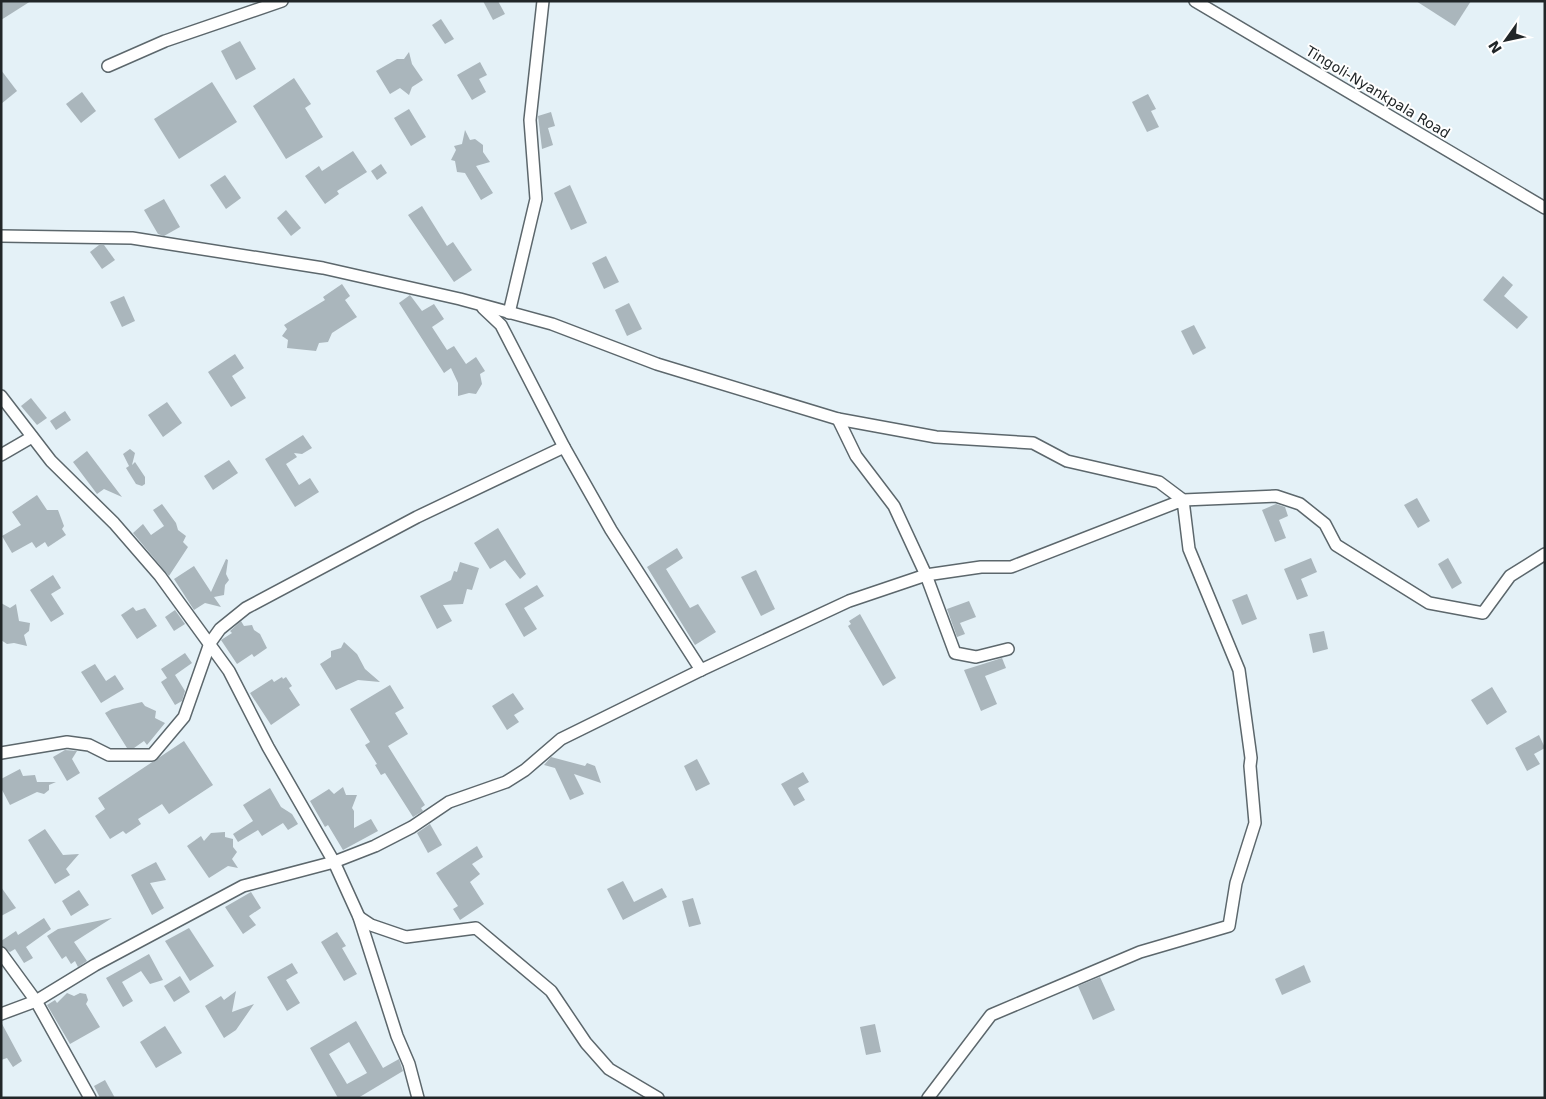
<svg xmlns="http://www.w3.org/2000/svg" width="1546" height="1099" viewBox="0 0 1546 1099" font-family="'DejaVu Sans',sans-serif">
	<rect width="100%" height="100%" fill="#e4f1f7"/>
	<!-- building -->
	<g fill="#aab6bc" fill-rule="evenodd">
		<path d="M1,1H31L1,20Z"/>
		<path d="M483,1H498L505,14L493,20Z"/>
		<path d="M1416,1H1471L1455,26Z"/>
		<path d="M441,19L454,39L445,44L432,25Z"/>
		<path d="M240,41L256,69L236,80L221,51Z"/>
		<path d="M409,52L412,64L423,80L412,87L409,95L400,88L390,94L376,71L397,59H404Z"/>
		<path d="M480,62L487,75L479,79L486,92L472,100L457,75Z"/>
		<path d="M1,70L17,91L1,104Z"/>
		<path d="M294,78L311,104L305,108L323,137L286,159L253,106Z"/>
		<path d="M212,82L237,122L179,159L154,119Z"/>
		<path d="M82,92L96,111L81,123L66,104Z"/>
		<path d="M1148,94L1156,109L1151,111L1159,127L1147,132L1132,102Z"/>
		<path d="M409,109L426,137L411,146L394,118Z"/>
		<path d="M551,112L555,126L548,128L553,145L542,149L538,116Z"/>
		<path d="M465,130L470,140L475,139L483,145V152L490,162L476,166L493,193L481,200L465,173L457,172L455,161L451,160L456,150L454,146L462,144Z"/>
		<path d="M353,151L367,172L337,191L339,194L325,204L305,176L319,166L322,171Z"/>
		<path d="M381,164L387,173L377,180L371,171Z"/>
		<path d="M225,175L241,198L226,209L210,185Z"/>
		<path d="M570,185L587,223L571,230L554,193Z"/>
		<path d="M164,199L180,227L164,236L158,234L144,210Z"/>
		<path d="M422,206L447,246L453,242L472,270L454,282L408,215Z"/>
		<path d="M286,210L301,228L291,236L277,218Z"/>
		<path d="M99,245H104L115,260L102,269L90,252Z"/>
		<path d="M606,256L619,282L604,289L592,263Z"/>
		<path d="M1503,276L1513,285L1504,296L1528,317L1517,329L1483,300Z"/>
		<path d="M342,284L350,296L345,300L357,317L332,333L328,342L319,343L316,351L287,348L288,340L282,336L287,329L284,325L325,300L323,297Z"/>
		<path d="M410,295L422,311L434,304L444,319L432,327L447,350L454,346L466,364L476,357L485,371L480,374L482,384L476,394L469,393L458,396V383L451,368L444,373L399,303Z"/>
		<path d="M124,296L135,321L122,327L110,302Z"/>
		<path d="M629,303L642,329L627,336L615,310Z"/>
		<path d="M1194,325L1206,348L1193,355L1181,331Z"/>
		<path d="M235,354L244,368L232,376L246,398L231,407L208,372Z"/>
		<path d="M31,398L47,418L37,425L21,406Z"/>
		<path d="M167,402L182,423L163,437L148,415Z"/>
		<path d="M65,411L71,420L56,430L50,421Z"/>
		<path d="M303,435L312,448L302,454L294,453L297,457L286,464L299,485L310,478L319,492L295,507L265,459Z"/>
		<path d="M130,449L135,453L132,465L135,462L145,477V484L142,486L136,484L126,468L129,466L123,454Z"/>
		<path d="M87,451L122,497L104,489L97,494L73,462Z"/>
		<path d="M229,460L238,473L213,490L204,476Z"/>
		<path d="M37,495L47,510H58L64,526L62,529L66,535L48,547L45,542L36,548L32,542L12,553L2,536L21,525L12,512Z"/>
		<path d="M1417,498L1430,521L1418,528L1404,505Z"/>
		<path d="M162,504L176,523L178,530L186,536L183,542L188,547L169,576L133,533L143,524L151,535L164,526L153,510Z"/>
		<path d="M1276,504L1285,507L1288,516L1279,520L1286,538L1275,542L1262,510Z"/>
		<path d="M498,528L526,574L520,579L505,560L490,569L474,543Z"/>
		<path d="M677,548L683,558L666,569L690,608L698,604L716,632L695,645L647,567Z"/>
		<path d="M1311,558L1317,572L1301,579L1308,596L1297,600L1284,569Z"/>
		<path d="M1448,558L1462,583L1452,589L1438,564Z"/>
		<path d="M226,559L228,560L226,574L229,580L225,585L224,595L214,597L221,607L205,603L194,610L174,579L194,566L211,592Z"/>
		<path d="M460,562L479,568L472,590L467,589L463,604L443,605L452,621L437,629L420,596L451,580L454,571L457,572Z"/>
		<path d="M756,570L775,609L761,616L741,577Z"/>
		<path d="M53,575L61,588L51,594L64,614L51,622L30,590Z"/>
		<path d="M537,585L544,596L524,608L537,629L524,637L505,604Z"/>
		<path d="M1247,594L1257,619L1242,625L1232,600Z"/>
		<path d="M969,601L976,617L960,623L965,634L957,637L947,609Z"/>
		<path d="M1,603L10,608L16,604L19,621L30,623L29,631L24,635L27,646L14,643L7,644L1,640Z"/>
		<path d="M133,607L136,611L145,608L157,626L137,639L121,615Z"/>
		<path d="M175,610L185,624L174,631L165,617Z"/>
		<path d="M860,614L896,678L883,686L848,626L851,624L849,621Z"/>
		<path d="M241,621L244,626L252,625L254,630L260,634L267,648L254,657L252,654L237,664L221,640L232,633L230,631Z"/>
		<path d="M1324,631L1328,649L1313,653L1309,634Z"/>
		<path d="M344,642L357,654L365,669L380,682L358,680L336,690L320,664L331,657V651L341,648Z"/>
		<path d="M185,653L192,663L175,675L185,691L182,701L175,705L161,682L167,678L161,669Z"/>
		<path d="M1002,658L1006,668L985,676L997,704L981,711L964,670Z"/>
		<path d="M95,664L106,681L115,675L124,689L101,703L81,672Z"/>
		<path d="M282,677L283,679L286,677L292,686L289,688L300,705L271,725L250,693L272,679L274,682Z"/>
		<path d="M390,685L404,708L395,713L408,734L388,746L425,805L421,808L423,811L413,817L385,773L381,775L375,765L377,764L365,745L370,742L350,709Z"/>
		<path d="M1492,687L1507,712L1487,725L1471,700Z"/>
		<path d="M513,693L524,709L514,715L519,722L507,730L492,706Z"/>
		<path d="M142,702L145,706L156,711L155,718L165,723L147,745L144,741L134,748H127L105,713L112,709Z"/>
		<path d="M1539,735L1545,748L1534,754L1540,764L1527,771L1515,748Z"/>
		<path d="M184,741L213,785L169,814L162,804L138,819L141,824L126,834L123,831L110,839L95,816L105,809L98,798Z"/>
		<path d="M65,750L77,751L72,759L80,773L67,781L53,757Z"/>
		<path d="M551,757L585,766L587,763L595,766L601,783L574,774L584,794L570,800L555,768L544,765Z"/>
		<path d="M697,759L710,784L696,791L684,766Z"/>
		<path d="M20,769L23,776L35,775L37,782H56L49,785V790L44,794L37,792L10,805L1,788V779Z"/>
		<path d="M803,772L809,782L798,788L805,800L794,806L781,784Z"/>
		<path d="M343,787L346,795H357L352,808L354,811V828L371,819L378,831L343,850L328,825L325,827L310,801L329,789L334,794Z"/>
		<path d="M270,788L281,807L292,814L298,824L288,830L283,823L262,836L258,830L238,842L233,834L253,821L243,805Z"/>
		<path d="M430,824L442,845L428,853L417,833Z"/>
		<path d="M45,829L63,855L79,854L66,869L70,875L55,884L28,840Z"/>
		<path d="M225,832V837L233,839V847L237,852L232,859L238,868L228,866L209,878L187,846L201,836L204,841L211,833Z"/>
		<path d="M477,846L483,857L472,864L480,874L470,882L484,904L460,920L453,909L458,906L436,873Z"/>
		<path d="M156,862L166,880L150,883L164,908L152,915L131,875Z"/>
		<path d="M623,881L634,902L662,888L667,897L623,920L607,889Z"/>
		<path d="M1,887L16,908L1,916Z"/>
		<path d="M79,890L89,905L71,916L62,901Z"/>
		<path d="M251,892L261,908L249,916L256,925L243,934L225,907Z"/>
		<path d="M693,898L701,924L689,927L682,901Z"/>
		<path d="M44,918L51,929L26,947L33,958L24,963L15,949L10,952L1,946V941L16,931L18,935Z"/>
		<path d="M112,918L74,942L87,961L78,967L75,961L71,964L66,956L62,959L47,936L58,929Z"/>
		<path d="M189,928L214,966L190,981L165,941Z"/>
		<path d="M337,932L346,946L342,948L357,974L344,981L321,942Z"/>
		<path d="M149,954L163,980L150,984L141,971L122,982L133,1001L123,1007L106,978Z"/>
		<path d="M292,963L298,973L286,980L300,1003L287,1011L267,977Z"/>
		<path d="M1304,965L1311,982L1282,995L1275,979Z"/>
		<path d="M180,976L190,992L174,1002L164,986Z"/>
		<path d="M1100,977L1115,1010L1093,1020L1078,986Z"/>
		<path d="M236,991L232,1012L254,1004L236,1030L224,1038L205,1006L221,996L224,1000Z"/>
		<path d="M67,993L74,996L80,993L86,994L88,1000L86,1004L100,1027L70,1044L47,1005L55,1000L57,1003Z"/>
		<path d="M356,1021L383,1068L399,1059L403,1071L358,1098H338L310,1048ZM349,1042L367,1073L347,1084L329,1054Z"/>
		<path d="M1,1022L22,1061L13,1067L7,1058L1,1060Z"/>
		<path d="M875,1024L881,1052L866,1055L860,1027Z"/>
		<path d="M165,1026L182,1053L156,1068L140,1042Z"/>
		<path d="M105,1080L115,1098H100L94,1086Z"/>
	</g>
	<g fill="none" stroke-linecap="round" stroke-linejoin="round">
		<defs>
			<g id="minor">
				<path d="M1195,1L1545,208"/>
				<path d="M108,66L165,41L282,1"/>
				<path d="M1,236L132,238L323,268L460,299L552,324L657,364L838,419L936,437L1033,443L1067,461L1159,482L1183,500L1276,496L1300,504L1325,524L1336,545L1429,603L1483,613L1510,576L1545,554"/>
				<path d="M483,308L501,325L564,447L611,530L701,670"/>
				<path d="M509,313L536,199L530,120L543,1"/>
				<path d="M1,396L51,461L114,523L160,576L229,671L268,747L334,862L359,917L397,1036L409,1064L418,1098"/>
				<path d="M838,419L856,456L894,506L926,575L955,653L976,657L1008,649"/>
				<path d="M1,455L32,437"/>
				<path d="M1,753L67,742L89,745L109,755H152L184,717L210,643L220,629L246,608L417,517L564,447"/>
				<path d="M359,917L371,925L406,937L476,928L551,991L586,1043L609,1069L658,1098"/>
				<path d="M1,953L36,1001L90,1098"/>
				<path d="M1,1014L36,1001L95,965L243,886L334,862L375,846L412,827L449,802L506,782L525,770L561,739L701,670L849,601L926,575L981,567H1011L1183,500L1189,549L1239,670L1251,758L1250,766L1255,823L1236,883L1229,926L1140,952L991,1015L928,1098"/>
			</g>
		</defs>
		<!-- minor casing -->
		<use href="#minor" stroke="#5c676c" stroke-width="14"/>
		<!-- minor -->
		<use href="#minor" stroke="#fff" stroke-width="11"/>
	</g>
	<g text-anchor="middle" stroke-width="4" stroke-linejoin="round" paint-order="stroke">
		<!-- street labels -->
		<g font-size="14" fill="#212628" stroke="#fff">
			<text transform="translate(1378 92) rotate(31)" y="5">Tingoli-Nyankpala Road</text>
		</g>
	</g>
	<!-- border -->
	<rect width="1546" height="1099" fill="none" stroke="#212628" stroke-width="5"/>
	<!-- north arrow -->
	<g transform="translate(1506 40) rotate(237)" stroke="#ffffff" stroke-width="4" paint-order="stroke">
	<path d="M0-4L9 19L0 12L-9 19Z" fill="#212628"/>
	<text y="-8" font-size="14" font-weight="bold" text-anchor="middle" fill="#212628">N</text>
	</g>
</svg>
